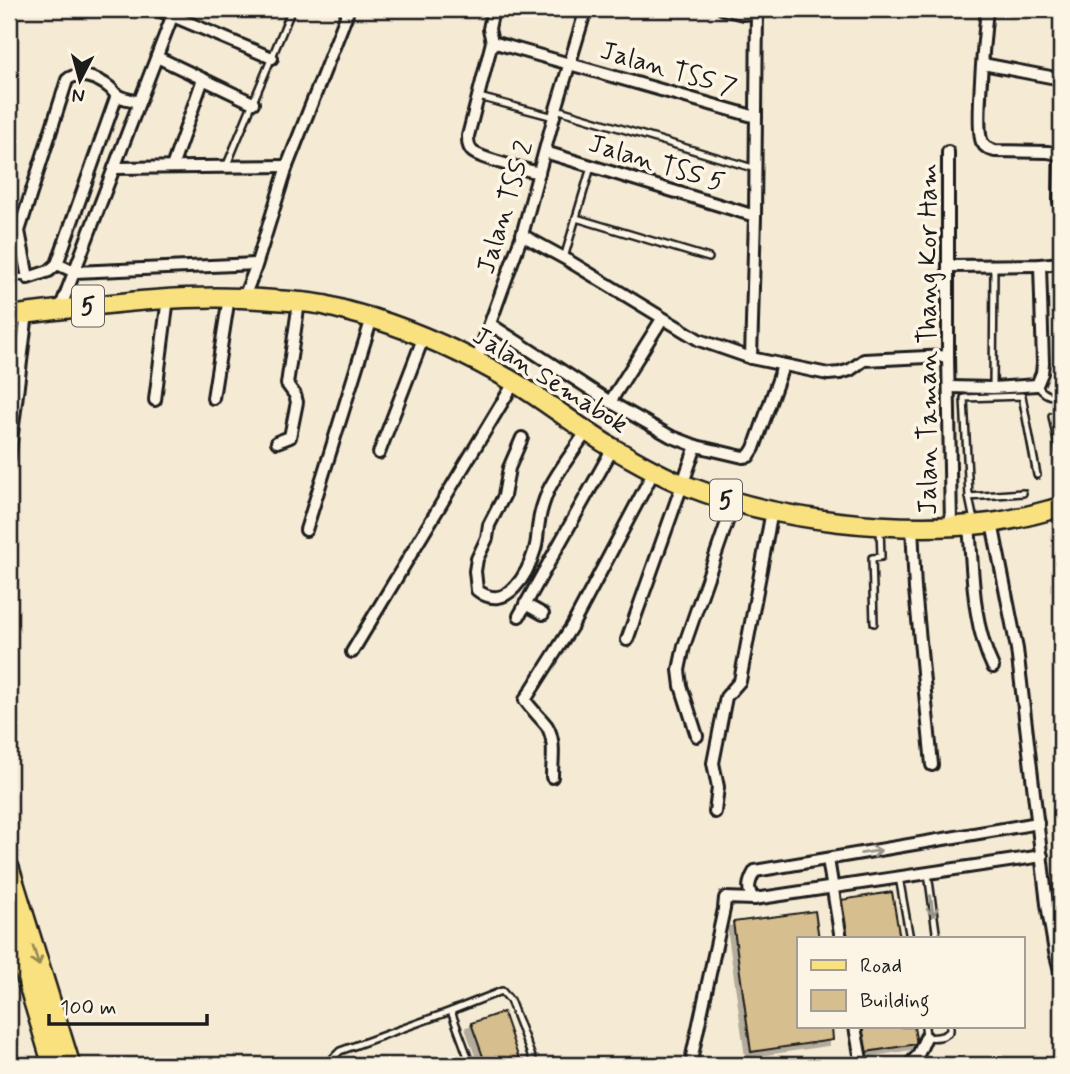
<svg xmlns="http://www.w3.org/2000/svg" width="1070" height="1074" viewBox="0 0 1070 1074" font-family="Mynerve,sans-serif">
	<defs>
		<filter id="shadow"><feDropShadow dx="-5" dy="5" stdDeviation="0" flood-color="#0004"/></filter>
	</defs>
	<rect width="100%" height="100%" fill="#f5ead4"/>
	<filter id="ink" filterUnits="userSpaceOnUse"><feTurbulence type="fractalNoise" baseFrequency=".0143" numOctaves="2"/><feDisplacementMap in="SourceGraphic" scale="14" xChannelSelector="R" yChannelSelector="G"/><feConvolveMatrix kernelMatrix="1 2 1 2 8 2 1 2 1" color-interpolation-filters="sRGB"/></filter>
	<g filter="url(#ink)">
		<!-- building -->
		<g fill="#d7be8e" stroke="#1c1c1c" stroke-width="2" filter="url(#shadow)">
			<path d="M1061,407V438L1053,409Z"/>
			<path d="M892,892L900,939H848L841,900Z"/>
			<path d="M815,911L819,939H799V1027H832L833,1040L751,1052L733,922Z"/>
			<path d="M503,1012L521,1065H486L471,1023Z"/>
			<path d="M862,1027H914L917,1044L866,1052Z"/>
		</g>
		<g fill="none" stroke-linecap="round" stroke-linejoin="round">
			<defs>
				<g id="lane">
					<path d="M479,97L554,117"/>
					<path d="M556,109L756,169"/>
					<path d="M226,167L292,9"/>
					<path d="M576,218L709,258"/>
					<path d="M564,258L591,167"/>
					<path d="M9,273L16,277L28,278"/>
					<path d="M1037,385C1043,394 1050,398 1061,396"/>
					<path d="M993,388L994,266"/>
					<path d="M1052,416L1061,461"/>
					<path d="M969,497L1023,493"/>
					<path d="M974,521L969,497L964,398L1022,396L1037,475"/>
					<path d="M874,623L872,558L881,557L880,528"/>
					<path d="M928,873L937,939"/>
					<path d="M899,877L910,939"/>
					<path d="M451,1011L471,1065"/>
					<path d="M925,1027L926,1037C935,1038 944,1038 950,1031V1027"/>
					<path d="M334,1065L333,1058L340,1051L451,1011L502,991L510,1000L535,1065"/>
				</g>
				<g id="street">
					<path d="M156,9L272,58"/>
					<path d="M493,9L489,29L492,42L468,136C468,142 468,148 473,152C484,160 524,169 539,173"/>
					<path d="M723,9L743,14L757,13"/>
					<path d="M987,9C985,29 975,129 982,142C985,148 989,149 995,151L1048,152L1058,154L1060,158L1059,202"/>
					<path d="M492,42L756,117"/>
					<path d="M157,57L253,103"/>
					<path d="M983,64L1061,79"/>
					<path d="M117,95L57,264L49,271L28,278L19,231L67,80C77,70 99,79 109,87C112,89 114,93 117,95C122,99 133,100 139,102"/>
					<path d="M545,152L755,216"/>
					<path d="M948,152V356L951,525"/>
					<path d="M172,167L203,79"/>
					<path d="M114,168L287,166"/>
					<path d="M522,235L564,258L699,340L751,358L828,374L840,373L850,370L864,360L948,356"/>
					<path d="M57,264L75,272L256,264"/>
					<path d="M948,266L1040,265L1061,263"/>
					<path d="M244,297L255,269L287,166L347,14V9"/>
					<path d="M60,309L175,9"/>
					<path d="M490,324L610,402L670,436L696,446L743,457L749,456L754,448L783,366"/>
					<path d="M751,358L755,216L757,9"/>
					<path d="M476,362L522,235L556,109L586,9"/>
					<path d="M949,387L993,388L1037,385L1042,373L1043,363L1040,265"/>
					<path d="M213,398L229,297"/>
					<path d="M155,400L168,298"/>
					<path d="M610,402L662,319"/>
					<path d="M522,438L509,468L504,496L489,525L487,538L477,559L475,571L477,590C507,614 528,573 535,549C538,540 537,531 539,522C540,512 544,501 548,491C558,470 574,451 586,432"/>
					<path d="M277,442L290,437L297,402L295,395L287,384L299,302"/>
					<path d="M379,453L424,336"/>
					<path d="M9,458L27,313"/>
					<path d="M992,523L1017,649L1047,904L1055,952L1061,974"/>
					<path d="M969,525C973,571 972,624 993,667"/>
					<path d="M912,526L915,589L932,765"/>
					<path d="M306,530L372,318"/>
					<path d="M525,604L543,614"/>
					<path d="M519,616L613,448"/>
					<path d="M627,640L696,446"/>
					<path d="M352,652L514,383"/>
					<path d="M697,736L681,686L679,670L684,646L734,502"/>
					<path d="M552,777C552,760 556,741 547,726C541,718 532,710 525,700L572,626L654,471"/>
					<path d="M715,812L718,787L713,763L726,697L740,681L772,511"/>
					<path d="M828,859L841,939"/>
					<path d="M754,899C746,890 749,881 755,871L1038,823"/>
					<path d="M855,1027L862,1065"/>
					<path d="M694,1065L692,1056L724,909L725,898L754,899L1042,856"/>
					<path d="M909,1065L918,1055L926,1037"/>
				</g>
				<path id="primary" d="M9,316C98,305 184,292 274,300C291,301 308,302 324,305C340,309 357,314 372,318C423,334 468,355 514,382C549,403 580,429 616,450C640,463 664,478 690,487C777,521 898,534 991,523C1015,520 1038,513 1061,507"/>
				<g id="highway">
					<path d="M9,868L70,1065"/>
					<path d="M9,919L53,1065"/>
				</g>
			</defs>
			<!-- lane casing -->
			<use href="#lane" stroke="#1c1c1c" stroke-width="10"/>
			<!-- street casing -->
			<use href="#street" stroke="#1c1c1c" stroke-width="16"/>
			<!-- primary casing -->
			<use href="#primary" stroke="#1c1c1c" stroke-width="23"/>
			<!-- highway casing -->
			<use href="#highway" stroke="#1c1c1c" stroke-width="24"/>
			<!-- lane -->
			<use href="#lane" stroke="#fcf5e5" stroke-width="5"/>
			<!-- street -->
			<use href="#street" stroke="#fcf5e5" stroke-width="10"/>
			<!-- primary -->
			<use href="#primary" stroke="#fae180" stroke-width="18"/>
			<!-- highway -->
			<use href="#highway" stroke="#fae180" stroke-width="19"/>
		</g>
		<!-- one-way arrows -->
		<defs><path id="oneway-shaft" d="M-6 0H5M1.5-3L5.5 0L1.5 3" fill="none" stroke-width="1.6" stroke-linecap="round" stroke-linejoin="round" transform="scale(1.75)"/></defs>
		<g stroke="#97938b">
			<use href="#oneway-shaft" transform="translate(871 852) rotate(-9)"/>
			<use href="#oneway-shaft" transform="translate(932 906) rotate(82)"/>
		</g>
		<use stroke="#968853" href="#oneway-shaft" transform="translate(36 956) rotate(73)"/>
	</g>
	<g text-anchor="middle" stroke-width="7" stroke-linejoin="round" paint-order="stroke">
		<!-- shield labels -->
		<g fill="#fcf5e5" stroke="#5f5d58" stroke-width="2">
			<rect x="72" y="285.5" width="32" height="41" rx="5"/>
			<rect x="710" y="479.5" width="32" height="41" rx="5"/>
		</g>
		<g font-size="24" font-weight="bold" fill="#1c1c1c">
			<text x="88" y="314">5</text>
			<text x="726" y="508">5</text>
		</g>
		<!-- street labels -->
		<g font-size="26" fill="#1c1c1c" stroke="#fcf5e5">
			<text transform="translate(669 68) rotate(16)" y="9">Jalan TSS 7</text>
			<text transform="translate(657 162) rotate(17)" y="9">Jalan TSS 5</text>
			<text transform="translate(504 207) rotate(-73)" y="9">Jalan TSS 2</text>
			<text transform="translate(927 339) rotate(-90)" y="9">Jalan Taman Thang Kor Ham</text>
			<text transform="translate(551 379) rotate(32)" y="9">Jalan Semabok</text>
		</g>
	</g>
	<!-- margin -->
	<rect width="1070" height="1074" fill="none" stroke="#fcf5e5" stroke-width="35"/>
	<rect x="18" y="18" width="1035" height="1039" fill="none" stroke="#1c1c1c" stroke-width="2.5" filter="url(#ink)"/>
	<!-- legend -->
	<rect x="797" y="937" width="228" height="91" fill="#fcf5e5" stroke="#a29e95" stroke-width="2"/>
	<rect x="811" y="960" width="35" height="10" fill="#fae180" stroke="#a29e95" stroke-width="2"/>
	<text x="860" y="972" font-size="21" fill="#1c1c1c">Road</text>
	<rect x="811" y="990" width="35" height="21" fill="#d7be8e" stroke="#a29e95" stroke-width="2"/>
	<text x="860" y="1007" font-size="21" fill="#1c1c1c">Building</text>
	<!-- north arrow -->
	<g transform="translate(80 80) rotate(186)" stroke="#fcf5e5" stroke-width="5" paint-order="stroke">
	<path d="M0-5L12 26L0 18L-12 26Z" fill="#1c1c1c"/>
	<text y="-10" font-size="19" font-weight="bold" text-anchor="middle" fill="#1c1c1c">N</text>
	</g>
	<!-- scale -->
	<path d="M49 1014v10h158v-10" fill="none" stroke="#1c1c1c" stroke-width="3.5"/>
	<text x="60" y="1014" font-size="21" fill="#1c1c1c" stroke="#fcf5e5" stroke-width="5" paint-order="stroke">100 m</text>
</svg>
